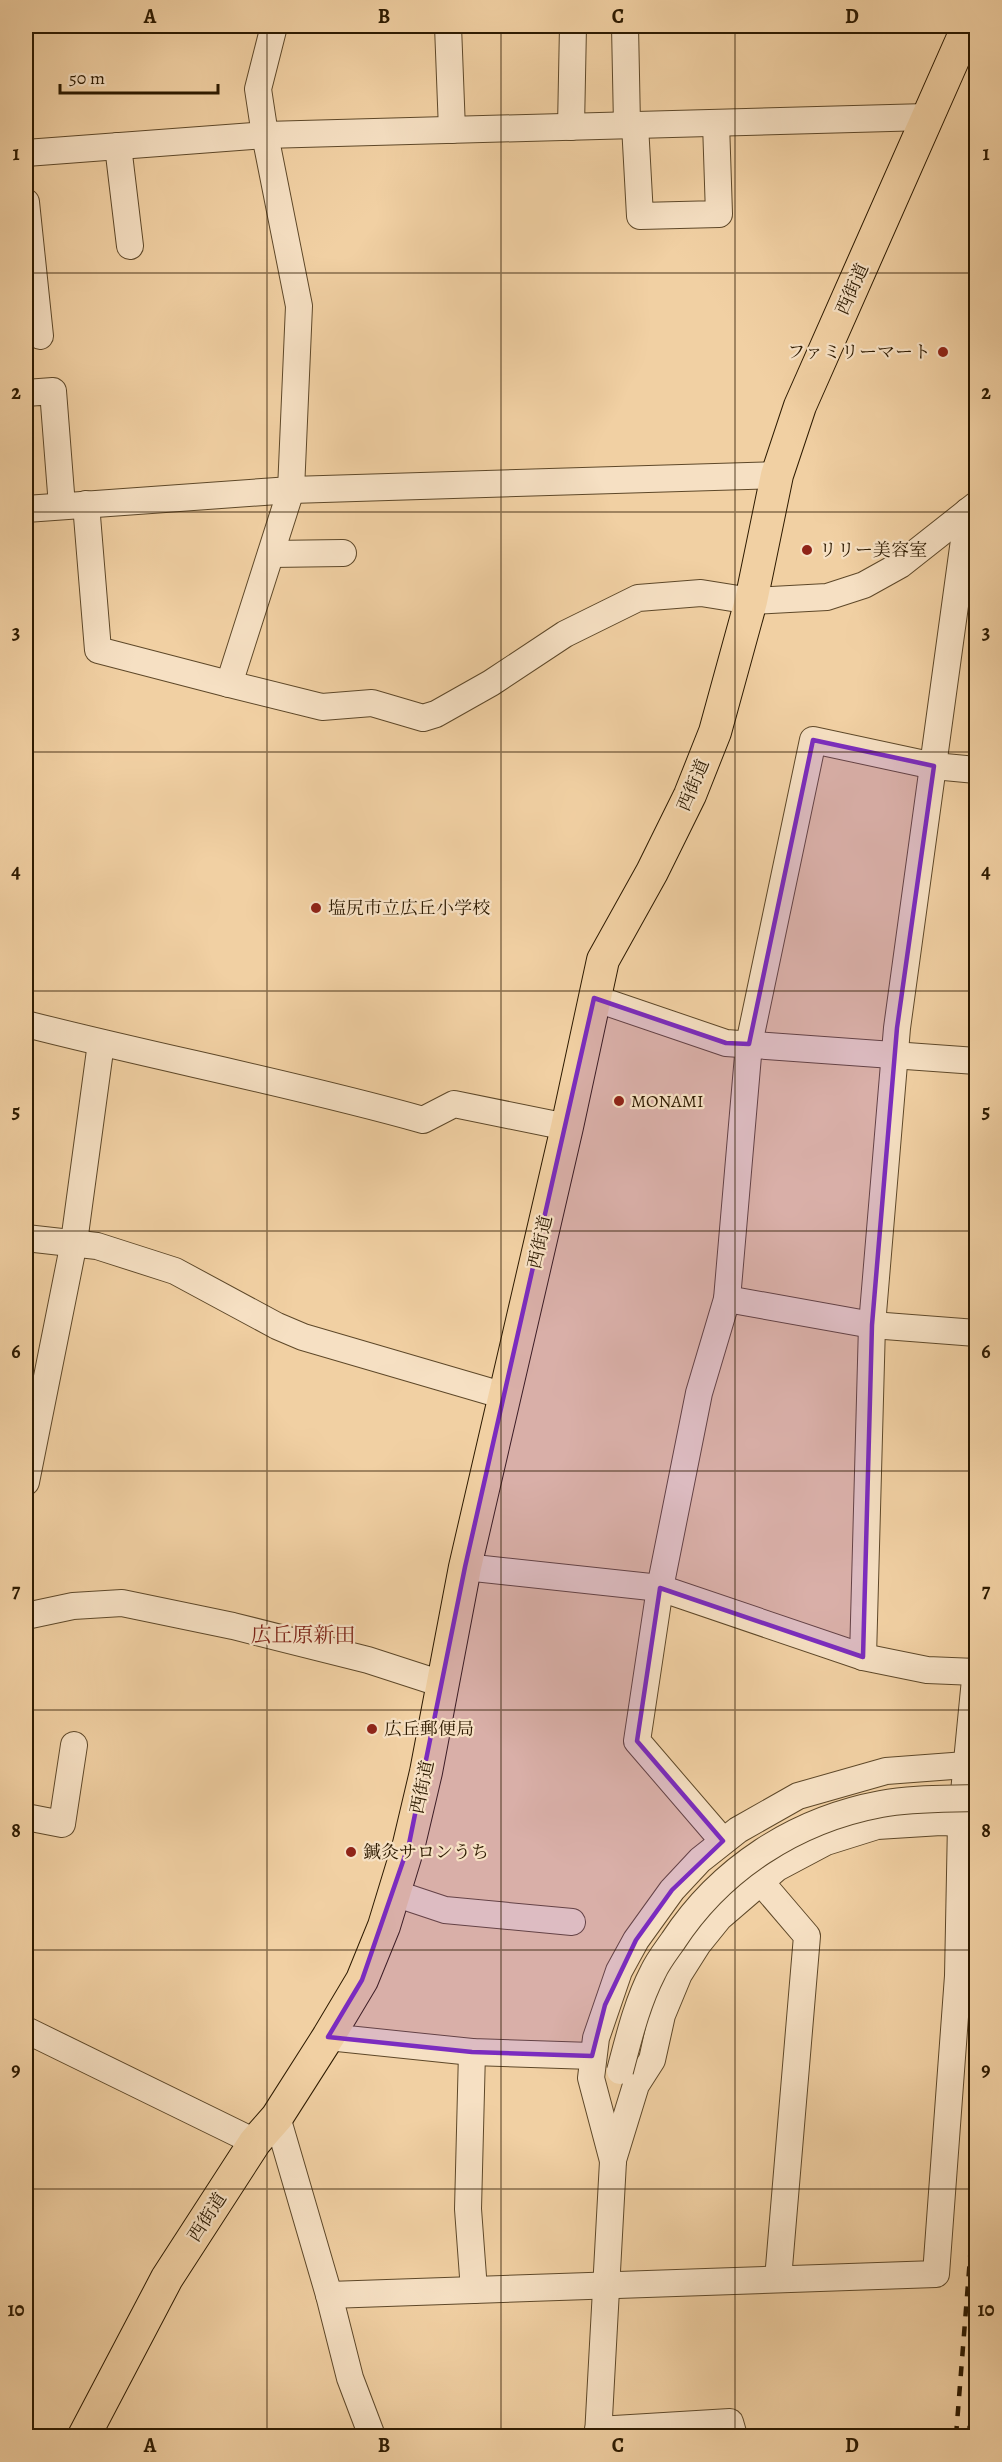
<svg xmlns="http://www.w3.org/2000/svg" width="1002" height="2462" viewBox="0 0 1002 2462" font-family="Alegreya,'Noto Serif JP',serif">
	<rect width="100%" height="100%" fill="#f1d0a3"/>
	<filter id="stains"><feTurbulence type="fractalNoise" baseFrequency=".00333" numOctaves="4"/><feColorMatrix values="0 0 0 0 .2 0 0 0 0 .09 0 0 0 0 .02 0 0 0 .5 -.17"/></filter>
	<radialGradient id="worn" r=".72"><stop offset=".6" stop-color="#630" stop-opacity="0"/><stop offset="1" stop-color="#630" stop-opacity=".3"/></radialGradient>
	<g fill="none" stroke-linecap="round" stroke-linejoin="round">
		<defs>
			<g id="minor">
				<path d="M274,26L258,89L265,135L299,306L291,490L229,684L322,707L372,703L423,718L436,714L491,683L565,634L638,598L701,593L751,601L827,597L864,585L900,565L976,505"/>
				<path d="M448,26L452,130"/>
				<path d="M625,26L627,125"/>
				<path d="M635,125L640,216L719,214L716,123"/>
				<path d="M571,127L573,26"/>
				<path d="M118,146L130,246"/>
				<path d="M26,153L265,135L927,117"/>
				<path d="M26,202L40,336"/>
				<path d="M26,393L53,391L62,506"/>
				<path d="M86,504L98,650L229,684"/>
				<path d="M26,509L291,490L777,475"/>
				<path d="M271,554L343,553"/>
				<path d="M594,998L726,1043L976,1061"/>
				<path d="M26,1024C158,1058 292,1083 423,1120L454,1104L567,1127"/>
				<path d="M26,1238L97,1246L175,1271L277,1326L303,1337L505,1396"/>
				<path d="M727,1299L872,1325L976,1333"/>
				<path d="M26,1482L74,1242L101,1043"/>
				<path d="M465,1567L660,1588L863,1657L927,1670L976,1672"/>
				<path d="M26,1616L73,1606L122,1603L233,1626L368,1660L442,1684"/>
				<path d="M863,1657L872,1325L897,1028L968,511"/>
				<path d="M26,1817L62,1824L74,1745"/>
				<path d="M723,1841L637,1741L660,1588L699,1393L727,1299L749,1044L813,740L934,766L976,770"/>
				<path d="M760,1881L807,1936L778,2279"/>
				<path d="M394,1893L445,1910L572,1922"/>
				<path d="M26,2030L255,2142"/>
				<path d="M328,2037L472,2052L592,2056"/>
				<path d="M472,2052L468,2209L474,2290"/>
				<path d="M277,2117L329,2295L350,2378L372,2436"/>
				<path d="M613,2160L636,2085L652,2060L662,2015L679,1974L698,1944L719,1918L777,1868L826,1842L877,1826L941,1822L961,1823"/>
				<path d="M613,2161L591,2078L596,2038L619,1971L636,1940L672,1890L700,1860L738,1830L798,1796L886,1771L966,1765"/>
				<path d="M329,2295L936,2274L958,1976L961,1823L976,1669"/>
				<path d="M598,2430L730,2422L734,2436"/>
				<path d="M598,2436L614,2143"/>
			</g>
			<path id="major" d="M84,2436L167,2278L255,2142L277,2117L328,2037L362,1980L384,1926L409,1844L426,1772L465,1567L567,1127L603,960L652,872L690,795L715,732L751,601L777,475L800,406L968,26"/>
		</defs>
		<!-- minor casing -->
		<use href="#minor" stroke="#5e4829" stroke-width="28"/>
		<!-- major casing -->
		<use href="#major" stroke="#2d1a00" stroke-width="34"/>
		<!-- minor -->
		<use href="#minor" stroke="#f6e0c3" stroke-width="26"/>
		<!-- major -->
		<use href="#major" stroke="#f1d0a3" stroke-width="32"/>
		<!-- rail -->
		<g stroke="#2d1a00" stroke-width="4.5" stroke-dasharray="10 10" stroke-linecap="butt">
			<path d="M956,2436L976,2182"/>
			<path d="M969,2436L976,2336"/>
		</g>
		<defs>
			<path id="minor-bridge" d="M620,2071C629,2037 637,2003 653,1972C658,1961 666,1951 673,1941C720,1869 795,1820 881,1804C912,1798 945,1799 976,1798"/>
		</defs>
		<!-- minor-bridge casing -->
		<use href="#minor-bridge" stroke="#5e4829" stroke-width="28" stroke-linecap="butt"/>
		<!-- minor-bridge -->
		<use href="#minor-bridge" stroke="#f6e0c3" stroke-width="26"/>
	</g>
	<!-- marked area -->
	<path fill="#7b2cbf" fill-opacity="0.2" stroke="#7b2cbf" stroke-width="4.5" stroke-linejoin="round" d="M813,740L934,766L897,1028L872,1325L863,1657L660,1588L637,1741L723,1841L672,1890L636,1940L605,2005L592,2056L472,2052L328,2037L362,1980L409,1844L465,1567L594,998L726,1043L749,1044Z"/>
	<!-- grid -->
	<path fill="none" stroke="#2d1a00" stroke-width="1.5" stroke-opacity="0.55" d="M267,26V2436M501,26V2436M735,26V2436M26,273H976M26,512H976M26,752H976M26,991H976M26,1231H976M26,1471H976M26,1710H976M26,1950H976M26,2189H976"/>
	<!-- markers -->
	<g fill="#8f2418" stroke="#f6e0c3" stroke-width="2">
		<circle cx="943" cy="352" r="6"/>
		<circle cx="807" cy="550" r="6"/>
		<circle cx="316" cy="908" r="6"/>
		<circle cx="619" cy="1101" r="6"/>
		<circle cx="372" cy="1729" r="6"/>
		<circle cx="351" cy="1852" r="6"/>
	</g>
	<g text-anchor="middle" stroke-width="4.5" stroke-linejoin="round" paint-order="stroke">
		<!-- street labels -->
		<g font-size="18" fill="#2d1a00" stroke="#f6e0c3">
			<text transform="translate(852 289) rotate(-66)" y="6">西街道</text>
			<text transform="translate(693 785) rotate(-67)" y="6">西街道</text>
			<text transform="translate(540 1242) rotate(-77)" y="6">西街道</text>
			<text transform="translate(422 1787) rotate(-78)" y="6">西街道</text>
			<text transform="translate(207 2217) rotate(-57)" y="6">西街道</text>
		</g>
		<!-- poi labels -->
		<g font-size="18" fill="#2d1a00" stroke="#f6e0c3" text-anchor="start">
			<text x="931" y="358" text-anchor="end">ファミリーマート</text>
			<text x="819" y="556">リリー美容室</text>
			<text x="328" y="914">塩尻市立広丘小学校</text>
			<text x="631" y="1107">MONAMI</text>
			<text x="384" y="1735">広丘郵便局</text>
			<text x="363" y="1858">鍼灸サロンうち</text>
		</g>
		<!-- quarter labels -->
		<g font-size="21" fill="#7a1f14" stroke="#f6e0c3">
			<text x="303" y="1642">広丘原新田</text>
		</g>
	</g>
	<!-- margin -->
	<rect width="1002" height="2462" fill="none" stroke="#f1d0a3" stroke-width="66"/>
	<!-- scale -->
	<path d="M60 84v9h158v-9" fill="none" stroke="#2d1a00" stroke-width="3"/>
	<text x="69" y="84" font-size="18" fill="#2d1a00" stroke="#f6e0c3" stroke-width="4.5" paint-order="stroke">50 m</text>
	<rect x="33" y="33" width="936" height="2396" fill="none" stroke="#2d1a00" stroke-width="2"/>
	<g font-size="20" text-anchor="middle" font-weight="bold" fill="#2d1a00">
		<text x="150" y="23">A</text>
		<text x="384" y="23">B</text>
		<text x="618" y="23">C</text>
		<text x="852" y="23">D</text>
		<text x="16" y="160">1</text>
		<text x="986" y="160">1</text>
		<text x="16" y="399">2</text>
		<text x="986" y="399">2</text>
		<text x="16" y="639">3</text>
		<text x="986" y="639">3</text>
		<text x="16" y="878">4</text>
		<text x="986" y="878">4</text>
		<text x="16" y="1118">5</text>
		<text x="986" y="1118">5</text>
		<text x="16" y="1358">6</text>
		<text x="986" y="1358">6</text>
		<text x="16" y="1597">7</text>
		<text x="986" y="1597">7</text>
		<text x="16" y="1837">8</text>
		<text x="986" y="1837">8</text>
		<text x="16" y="2076">9</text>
		<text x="986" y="2076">9</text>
		<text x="16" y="2316">10</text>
		<text x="986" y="2316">10</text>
		<text x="150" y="2452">A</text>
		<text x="384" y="2452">B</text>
		<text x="618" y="2452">C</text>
		<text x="852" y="2452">D</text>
	</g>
	<rect width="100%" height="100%" filter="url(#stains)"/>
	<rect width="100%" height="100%" fill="url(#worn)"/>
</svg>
